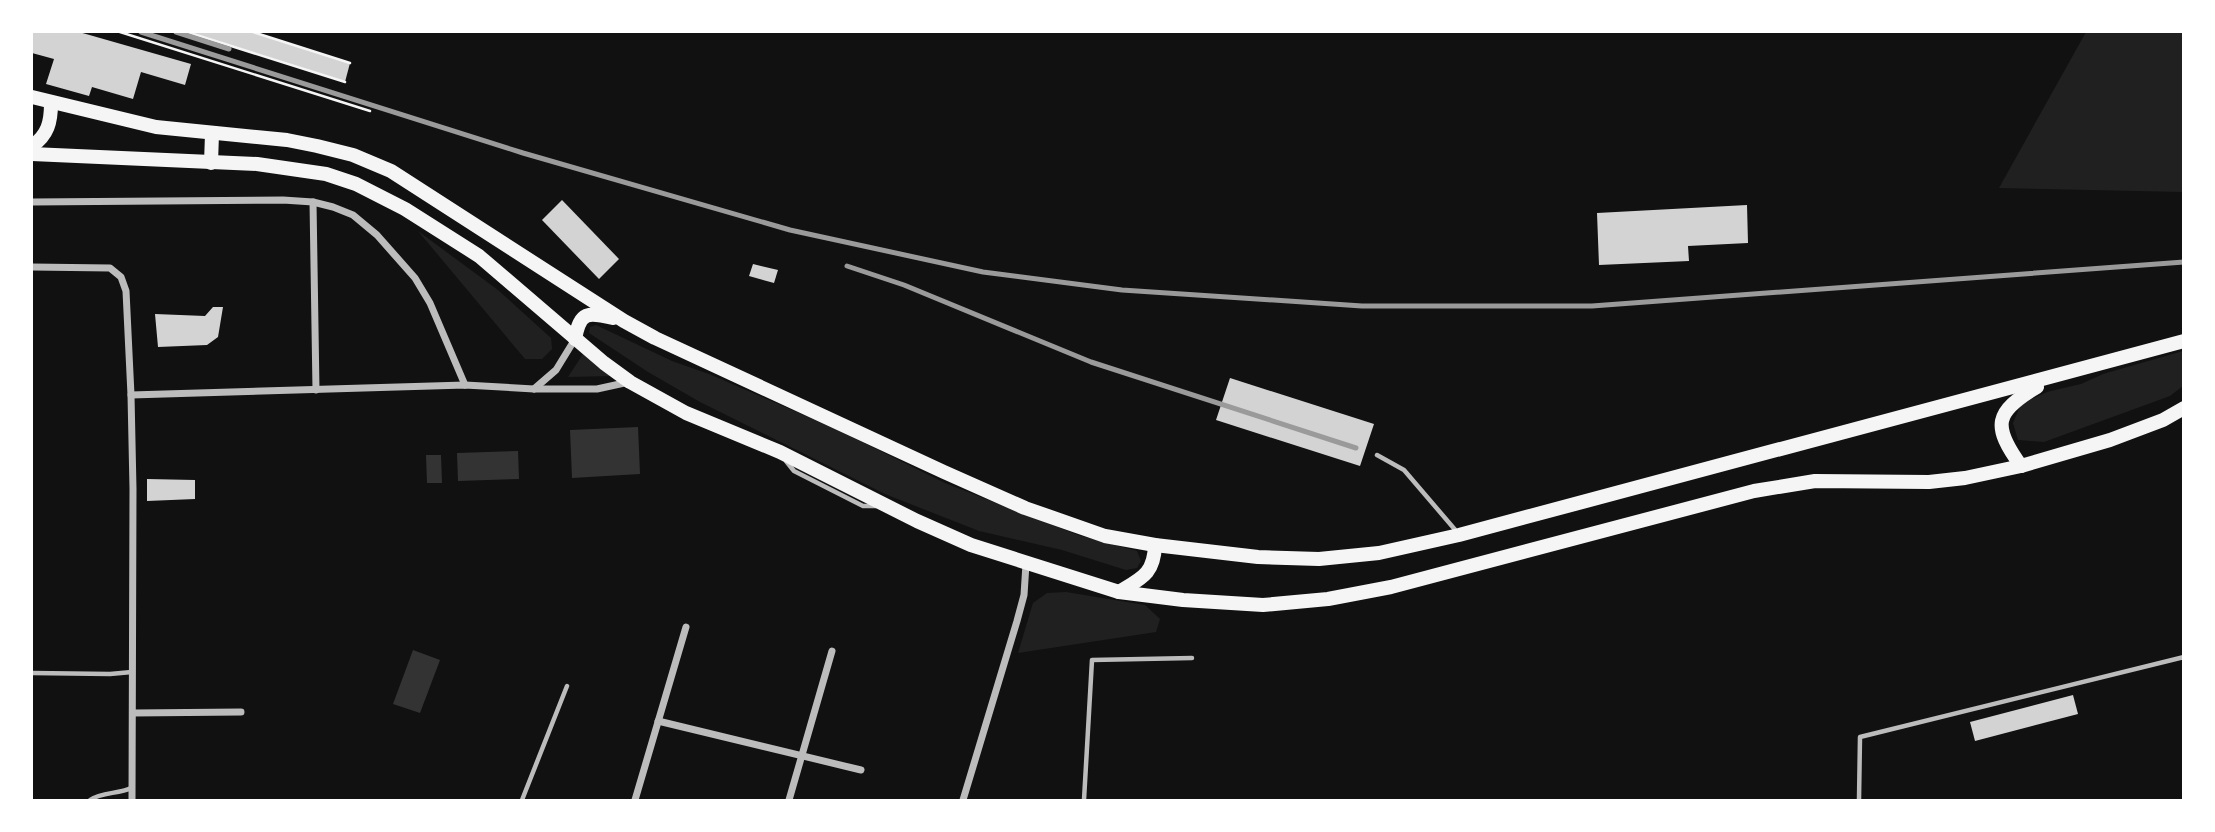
<svg xmlns="http://www.w3.org/2000/svg" width="2215" height="832" viewBox="0 0 2215 832" font-family="'Archivo Narrow',sans-serif">
	<rect width="100%" height="100%" fill="#111"/>
	<!-- green -->
	<g fill="#202020">
		<path d="M2086,32H2183V192L1999,188Z"/>
		<path d="M418,231L498,290L551,338L552,349L542,359H525Z"/>
		<path d="M596,325L672,361L709,374L834,428L945,483L1078,535L1137,551L1141,561L1137,568L1126,570L1062,550L979,531L885,494L700,402L648,372L589,333L590,327Z"/>
		<path d="M2183,351V386L2170,396L2044,442L2018,440L2013,423L2021,404L2047,392L2081,384L2103,374Z"/>
		<path d="M583,354L613,376L568,377Z"/>
		<path d="M1066,592L1145,605L1160,619L1156,632L1018,653L1033,603L1047,593Z"/>
	</g>
	<!-- water -->
	<g fill="#333">
		<path d="M638,427L640,474L572,478L570,430Z"/>
		<path d="M518,451L519,479L458,481L457,453Z"/>
		<path d="M426,455H441L442,483H427Z"/>
		<path d="M413,650L440,660L420,713L393,704Z"/>
	</g>
	<!-- building -->
	<g fill="#d3d3d3">
		<path d="M32,32H79L191,64L185,85L141,72L133,99L92,87L89,96L46,84L54,59L32,53Z"/>
		<path d="M189,32H253L350,63L345,82Z"/>
		<path d="M562,200L619,259L599,279L542,220Z"/>
		<path d="M1747,205L1748,243L1688,246L1689,261L1599,265L1597,213Z"/>
		<path d="M753,264L778,270L774,283L749,276Z"/>
		<path d="M213,307H223L218,337L207,345L158,347L155,314L205,316Z"/>
		<path d="M1230,378L1374,424L1360,466L1216,420Z"/>
		<path d="M147,479L195,480V499L147,501Z"/>
		<path d="M2073,695L2078,714L1975,741L1970,722Z"/>
	</g>
	<g fill="none" stroke-linecap="round" stroke-linejoin="round">
		<!-- path -->
		<g stroke="#f5f5f5" stroke-width="2.5">
			<path d="M120,32L370,111"/>
			<path d="M187,32L345,82"/>
			<path d="M253,32L350,63"/>
		</g>
		<!-- service -->
		<g stroke="#bcbcbc" stroke-width="4.5">
			<path d="M1377,455L1404,470L1457,532"/>
			<path d="M786,461L794,471L863,506H876"/>
			<path d="M32,673L110,674L132,672"/>
			<path d="M90,800C101,792 119,794 131,788"/>
			<path d="M522,800L567,686"/>
			<path d="M1084,800L1092,660L1192,658"/>
			<path d="M1859,800L1860,737L2184,657"/>
		</g>
		<!-- minor -->
		<g stroke="#bcbcbc" stroke-width="7">
			<path d="M32,202L283,200L313,202L333,207L353,215L377,235L415,278L430,303L465,385"/>
			<path d="M313,202L316,390"/>
			<path d="M32,267L110,268L121,277L126,291L131,395L133,489L132,800"/>
			<path d="M534,389L556,370L575,339"/>
			<path d="M131,395L465,385L534,389H597L629,382"/>
			<path d="M133,713L241,712"/>
			<path d="M658,721L861,770"/>
			<path d="M635,800L686,627"/>
			<path d="M789,800L832,651"/>
			<path d="M963,800L1017,621L1024,595L1026,564"/>
		</g>
		<!-- primary -->
		<g stroke="#f5f5f5" stroke-width="14">
			<path d="M32,97L156,127L287,140L317,146L353,155L391,171L624,321L655,338L944,472L1025,508L1105,536L1155,545L1258,557L1319,559L1379,553L1459,535L2184,341"/>
			<path d="M32,146C48,135 51,122 51,103"/>
			<path d="M32,154L257,164L326,174L356,184L405,209L479,256L604,363L630,382L686,413L780,452L917,521L971,545L1119,592L1183,600L1263,605L1328,599L1391,587L1754,491L1815,481L1929,482L1965,478L2021,466L2110,440L2163,420L2184,408"/>
			<path d="M211,163L212,134"/>
			<path d="M575,339C580,311 588,312 613,318"/>
			<path d="M2021,466C1992,426 1994,412 2037,387"/>
			<path d="M1119,592C1142,578 1154,574 1155,545"/>
		</g>
		<!-- rail -->
		<g stroke="#9a9a9a" stroke-width="5">
			<path d="M141,32L523,153L790,230L983,272L1122,290L1362,306H1592L2184,262"/>
			<path d="M176,32L229,49"/>
			<path d="M847,266L904,285L1091,362L1356,448"/>
		</g>
	</g>
	<!-- border -->
	<rect width="2215" height="832" fill="none" stroke="#ffffff" stroke-width="66"/>
</svg>
